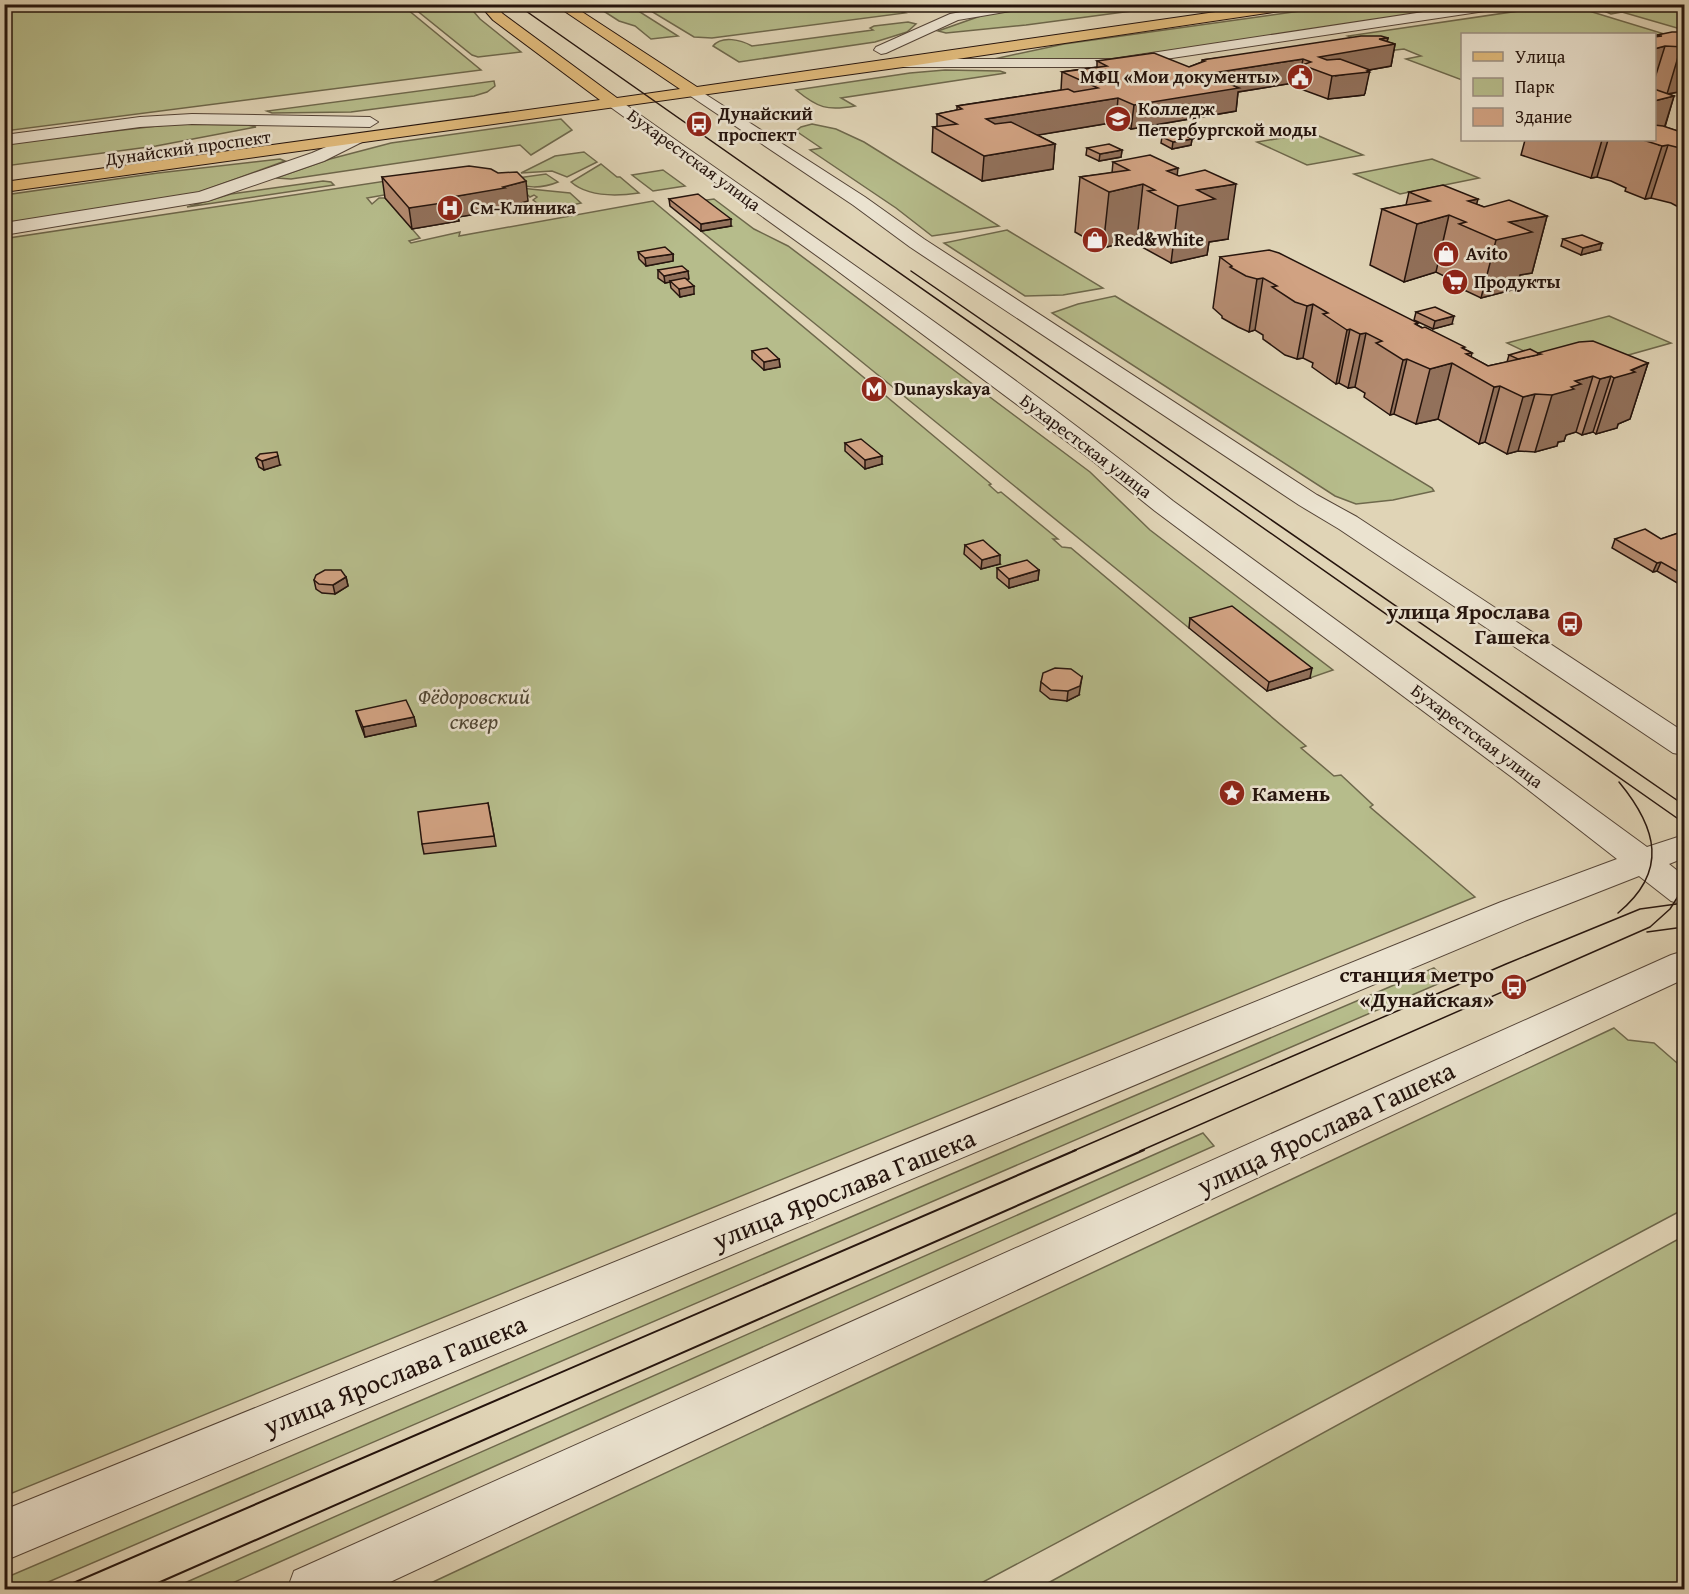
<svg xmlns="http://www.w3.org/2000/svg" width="1689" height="1594" viewBox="0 0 1689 1594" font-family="'Gentium Book Plus',serif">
	<rect width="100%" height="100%" fill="#e0d4b6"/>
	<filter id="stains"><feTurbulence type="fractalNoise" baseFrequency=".00333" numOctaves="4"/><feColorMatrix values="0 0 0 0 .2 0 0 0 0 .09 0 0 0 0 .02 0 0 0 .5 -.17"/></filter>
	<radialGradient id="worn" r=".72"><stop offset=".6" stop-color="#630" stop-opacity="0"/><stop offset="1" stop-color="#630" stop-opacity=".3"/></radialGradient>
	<!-- green -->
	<g fill="#b6bc8b" stroke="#6e684c" stroke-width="1.5">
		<path d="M1566,4L1684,40V47L1655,52L1654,34H1462V80L1406,59L1421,56L1404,49L1387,51L1348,36Z"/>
		<path d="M4,5H402L481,70L5,131Z"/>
		<path d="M410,5H468L480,19L521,52L478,57L472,55Z"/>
		<path d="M594,5H629L678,36L651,39L635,26L619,21Z"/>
		<path d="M885,5L905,13L712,38L694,37L641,5Z"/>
		<path d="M1055,5H1177L1026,25L946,33L938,31L989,13Z"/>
		<path d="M1343,5H1478L1107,60L994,59L1064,44Z"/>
		<path d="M1613,5H1684V30L1622,12L1611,14L1597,8Z"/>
		<path d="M908,22L916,24L907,32L875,42L739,62L713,46C722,35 741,40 752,46L873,30L870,28L874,26Z"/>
		<path d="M945,70L1000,71L1006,73L841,98L855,106C827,111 818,108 796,90L910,73Z"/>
		<path d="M494,81L495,86L487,92L474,96L351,112L272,113L267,111Z"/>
		<path d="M561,119L572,130L531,155L520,145L291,179L276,178L330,159L391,143Z"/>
		<path d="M174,124L248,125L256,127L156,146L5,166L4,144Z"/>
		<path d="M812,124L836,129L864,142L999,226L932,236L896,208L810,150L821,148L796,131L801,127Z"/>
		<path d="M1312,133L1363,155L1307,165L1257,142Z"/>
		<path d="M584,152L597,162L567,177L552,171L521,173L555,156Z"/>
		<path d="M280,159L285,161L197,193L5,224V195L158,173Z"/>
		<path d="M1432,159L1479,178L1400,194L1354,174Z"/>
		<path d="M601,164L617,177H620L639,193C618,196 588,197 571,182Z"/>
		<path d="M663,170L685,186L653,191L632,175Z"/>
		<path d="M546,174L558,182C544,188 522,190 510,179Z"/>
		<path d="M419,176L424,188L367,198L372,204L379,198H385L420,238L409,241L411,243L460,232L459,236L653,201L991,484L989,485L998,493L1001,492L1058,539H1053L1062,547L1071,548L1306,746L1301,748L1334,776L1341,775L1373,805L1370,807L1475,897L5,1496L4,241L9,240V238Z"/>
		<path d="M323,181L331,182L334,185L187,207L231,194Z"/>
		<path d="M520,188L570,193L581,203C565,206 547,213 533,200L537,197L534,195L530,197Z"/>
		<path d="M714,199L754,229L788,246L1090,472L1150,530L1333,670L1310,678L1230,615L1189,628L701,231L730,226L699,201Z"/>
		<path d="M1007,230L1103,288L1063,295L1025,296L944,243Z"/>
		<path d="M1115,296L1432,488L1434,491L1393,500L1356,504L1335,496L1052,313L1078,304Z"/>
		<path d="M1609,316L1671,343L1568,372L1507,343Z"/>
		<path d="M1434,968L1447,980L32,1589H5V1578Z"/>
		<path d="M1614,1028L1628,1040L1654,1043L1684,1069V1209L970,1589H418Z"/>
		<path d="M1203,1133L1214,1146L219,1589H171Z"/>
		<path d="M1684,1236V1589H1037Z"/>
	</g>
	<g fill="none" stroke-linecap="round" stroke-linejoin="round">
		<defs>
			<g id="minor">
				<path d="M1004,4H1035L1029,8L958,20L886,53L881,54L874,50L876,47L950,14Z"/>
				<path d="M1476,4H1511L1505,8L1112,67H903L896,63L903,59H1112Z"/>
				<path d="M694,87L865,197L924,239L1317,495L1357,517L1684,732V755L1673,753L1339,529L1299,505L910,247L853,205L689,95L686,92L689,89Z"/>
				<path d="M614,98L619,100C805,232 995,359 1173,501L1647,847L1684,835V858L1669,864L1684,876V905L1671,901L1639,876L1527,920L4,1561V1510L1501,902L1617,859L1513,778L1155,511L1089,458L827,263L609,106L606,103Z"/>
				<path d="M192,114L370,117L378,122L370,127L192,124L140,127L4,145V135L140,117Z"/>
				<path d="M356,134L362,136L364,139L362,142L324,161L208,201L4,235V223L199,192L312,153Z"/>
				<path d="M1684,951V979L373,1590H287L294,1571L1671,955Z"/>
			</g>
			<path id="major" d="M479,4H493L503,14L617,98L680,89L554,4H570L697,87L1271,4H1307L1301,8L903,67L4,192V182L600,100L493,20Z"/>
		</defs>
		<!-- minor casing -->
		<use href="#minor" stroke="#544437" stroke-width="2"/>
		<!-- major casing -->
		<use href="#major" stroke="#25140d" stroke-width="2"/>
		<!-- minor -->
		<use href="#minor" fill="#ebe3d0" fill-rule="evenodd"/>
		<!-- major -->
		<use href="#major" fill="#e0ba7b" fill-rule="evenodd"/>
		<!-- tram-far1 -->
		<g stroke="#25140d" stroke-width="1.5">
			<path d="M516,4L1684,823"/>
			<path d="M911,271L1684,805"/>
			<path d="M1618,913C1669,871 1657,828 1619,782"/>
			<path d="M1647,932L1684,927"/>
			<path d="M1073,1151L1506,964L1640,909L1684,903"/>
			<path d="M1140,1151L1650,927L1670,909L1684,887"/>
		</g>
		<!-- tram -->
		<g stroke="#25140d" stroke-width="2">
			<path d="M57,1590L1076,1150"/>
			<path d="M142,1590L1144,1150"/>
		</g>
	</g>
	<!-- wall -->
	<g fill="#b48b70" stroke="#25140d" stroke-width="1.5">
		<path d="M1684,32V91L1668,94L1674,96L1665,127L1684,133V210L1671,203L1651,198L1645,199L1625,191L1626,188L1611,181L1597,177L1591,178L1521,155L1525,140H1654V37H1656L1657,35Z"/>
		<path d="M1388,38L1387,42L1395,44L1391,66L1369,70L1365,93L1364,95L1328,99L1298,88L1299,82L1238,92L1236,111L1131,129L1116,122L1037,135L1055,144L1053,169L982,181L932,152L933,127H937V114L957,110V106L1061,90L1062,72L1097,67V61L1189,67L1202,62V60Z"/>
		<path d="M1184,129L1204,137L1191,138L1192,139L1191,145L1172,149L1161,143L1162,137L1183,134Z"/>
		<path d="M1087,148L1122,150L1121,157L1099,161L1086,155Z"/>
		<path d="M1113,162L1177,175L1228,239L1209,242L1207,255L1171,263L1142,247V242L1137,239L1103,248L1075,232L1080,177L1112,173Z"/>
		<path d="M382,177L528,201L507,207L508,209L458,217L459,221L412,229L385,198Z"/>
		<path d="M1409,192L1476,204L1484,207L1547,216L1532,273L1520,275L1516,289L1481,298L1445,281L1446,277L1436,272L1404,282L1370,265L1382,209L1406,205Z"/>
		<path d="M669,199L731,226L701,231L670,206Z"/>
		<path d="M1563,239L1600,250L1581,255L1561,246Z"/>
		<path d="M638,252L673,254V261L646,266L639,259Z"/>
		<path d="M1220,257L1418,323L1417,325L1472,353L1471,357L1488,366L1507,362L1509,355L1538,353L1648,363L1630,419L1618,424L1617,428L1596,434L1593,432L1582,435L1576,432L1566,435L1564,441L1558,442L1557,446L1535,452L1518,451L1507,454L1485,442L1479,444L1438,419L1416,424L1394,414L1390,415L1364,397L1365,393L1355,387L1348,388L1339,383L1336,384L1312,367L1313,363L1303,358L1297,359L1285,355L1263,339V335L1255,330L1249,332L1238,327L1222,318V316L1213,308Z"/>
		<path d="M658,270L689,279H686L694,294L680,297L671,288L670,282L665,283L658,278Z"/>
		<path d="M1684,291V310L1679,307Z"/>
		<path d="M1416,312L1452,324L1433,329L1414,320Z"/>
		<path d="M752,351L779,359L780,367L764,370L752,359Z"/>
		<path d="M845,443L882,464L865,469L845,451Z"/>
		<path d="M256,458L280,465L264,470L259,467Z"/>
		<path d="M1684,531V587L1657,571L1653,572L1612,548L1615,539H1661Z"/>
		<path d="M965,545L1000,564L981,569L964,554Z"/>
		<path d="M997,568L1039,570L1038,580L1009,588L997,578Z"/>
		<path d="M346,577L348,586L335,594L322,593L316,589L314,580Z"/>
		<path d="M1190,618L1310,678L1267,691L1189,628Z"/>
		<path d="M1041,682L1079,695L1067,701L1050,699L1040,691Z"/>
		<path d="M356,711L414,717L416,726L365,737L359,721Z"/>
		<path d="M488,803L496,846L424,854L422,844Z"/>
	</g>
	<!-- shaded-wall -->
	<g fill="#92715b" stroke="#25140d" stroke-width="1.5">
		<path d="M1388,38L1386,45L1395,44L1391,66L1335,76L1370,70L1365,93L1364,95L1328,99L1332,76L1319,57L1379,39Z"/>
		<path d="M1665,46L1654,81V49Z"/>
		<path d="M1681,47H1684V91L1667,94Z"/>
		<path d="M1303,59L1299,82L1238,92L1236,111L1131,129L1134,105L1206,74Z"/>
		<path d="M1674,96L1659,145L1654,140V101Z"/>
		<path d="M1118,98L1116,122L984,144L986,119Z"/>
		<path d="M1205,130L1204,137L1188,139L1189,132Z"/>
		<path d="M1192,139L1191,145L1172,149L1173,142Z"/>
		<path d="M1602,140H1608L1597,177L1591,178Z"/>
		<path d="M1055,144L1053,169L982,181L984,156Z"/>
		<path d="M1668,145L1651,198L1645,199L1662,146Z"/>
		<path d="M1122,150L1121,157L1099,161L1100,154Z"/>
		<path d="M1178,168L1174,204L1167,171Z"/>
		<path d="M526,181L528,201L507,207L508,209L458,217L459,221L412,229L409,208L452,197L503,187Z"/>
		<path d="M1143,184L1137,239L1103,248L1109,192Z"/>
		<path d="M1236,184L1228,239L1209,242L1207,255L1171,263L1178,206L1197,190Z"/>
		<path d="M1478,199L1470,229L1468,201Z"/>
		<path d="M1449,215L1436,272L1404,282L1417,224Z"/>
		<path d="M1547,216L1532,273L1520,275L1516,289L1481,298L1496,240L1509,222Z"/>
		<path d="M731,219V226L701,231V224Z"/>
		<path d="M1602,243L1600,250L1581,255L1583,248Z"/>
		<path d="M673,254V261L646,266L645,258Z"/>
		<path d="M688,271L689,279L672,282L670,281V282L665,283L664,276Z"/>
		<path d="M1263,278L1255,330L1249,332L1257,279Z"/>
		<path d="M694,286V294L680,297L679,289Z"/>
		<path d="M1313,304L1303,358L1297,359L1307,306Z"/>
		<path d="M1454,316L1452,324L1433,329L1435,321Z"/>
		<path d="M1350,329L1339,383L1336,384L1347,330Z"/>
		<path d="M1366,333L1355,387L1348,388L1360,334Z"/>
		<path d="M779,359L780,367L764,370V362Z"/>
		<path d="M1407,359L1394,414L1390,415L1403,360Z"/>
		<path d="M1452,363L1438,419L1416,424L1430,369Z"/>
		<path d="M1648,363L1630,419L1618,424L1617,428L1596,434L1614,378Z"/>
		<path d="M1593,376L1576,432L1566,435L1564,441L1558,442L1557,446L1535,452L1552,395L1575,381Z"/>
		<path d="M1611,376L1593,432L1582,435L1600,379Z"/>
		<path d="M1500,386L1485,442L1479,444L1494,387Z"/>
		<path d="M1535,394L1518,451L1507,454L1523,397Z"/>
		<path d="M278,456L280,465L264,470L262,461Z"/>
		<path d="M882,456V464L865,469V460Z"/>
		<path d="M1000,555V564L981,569L982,560Z"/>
		<path d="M1661,562L1657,571L1653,572L1657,563Z"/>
		<path d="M1039,570L1038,580L1009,588V579Z"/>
		<path d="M346,577L348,586L335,594L333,585Z"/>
		<path d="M1312,668L1310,678L1267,691L1269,682Z"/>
		<path d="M1082,677L1079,695L1067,701L1068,691Z"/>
		<path d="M414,717L416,726L365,737L363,727Z"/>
	</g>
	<!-- building -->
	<g fill="#d1a282" stroke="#25140d" stroke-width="1.5">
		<path d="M1672,32H1684V47L1665,46L1654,49V37L1662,36L1657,35Z"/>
		<path d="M1361,36H1381L1388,38L1379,39L1395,44L1319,57L1327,60L1340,59L1370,70L1367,71L1369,72L1332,76L1302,65L1311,62L1303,59L1206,74L1239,88L1134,105L1118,98L986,119L995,124L1011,122L1055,144L984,156L933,127L957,124L937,114L962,109L957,106L1068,89L1074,92L1098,88L1062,72L1107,66L1097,61L1154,53L1189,67L1205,61L1202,60Z"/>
		<path d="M1654,89L1674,96L1654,101Z"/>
		<path d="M1654,125L1663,126L1684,133V149L1668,145L1662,146L1643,140H1654Z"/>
		<path d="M1200,127L1205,130L1189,132L1184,129Z"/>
		<path d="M1181,133L1192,139L1173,142L1162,137Z"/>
		<path d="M1109,144L1122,150L1100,154L1087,148Z"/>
		<path d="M1150,155L1178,168L1167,171L1179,176L1205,170L1236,184L1197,190L1215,199L1178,206L1148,191L1155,190L1143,184L1109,192L1080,177L1129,170L1113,162Z"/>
		<path d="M469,166L491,169L498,173L517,172L526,181L503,187L505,188L452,197L456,201L409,208L382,177Z"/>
		<path d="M1443,185L1478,199L1468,201L1484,207L1509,200L1547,216L1509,222L1532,232L1496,240L1459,224L1466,222L1449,215L1417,224L1382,209L1430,201L1409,192Z"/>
		<path d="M698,194L731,219L701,224L669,199Z"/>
		<path d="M1582,235L1602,243L1583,248L1563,239Z"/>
		<path d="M665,247L673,254L645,258L638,252Z"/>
		<path d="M1269,250L1279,253L1418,323L1415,324L1422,328L1425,327L1465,347L1462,348L1472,353L1466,354L1488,366L1541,354L1538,353L1579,342L1593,341L1648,363L1631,370L1635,372L1614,378L1611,376L1600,379L1593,376L1575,381L1581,384L1571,387L1574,389L1552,395L1535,394L1523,397L1500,386L1494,387L1452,363L1430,369L1407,359L1403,360L1376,343L1382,341L1366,333L1360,334L1350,329L1347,330L1323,314L1328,313L1313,304L1307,306L1295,302L1272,287L1277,286L1263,278L1257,279L1246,276L1230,267L1232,266L1220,257Z"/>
		<path d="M682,266L688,271L664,276L658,270Z"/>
		<path d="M685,278L694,286L679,289L670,281Z"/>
		<path d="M1435,307L1454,316L1435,321L1416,312Z"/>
		<path d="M767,348L779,359L764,362L752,351Z"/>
		<path d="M1530,349L1538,353L1537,355L1518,359L1509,355Z"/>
		<path d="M861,439L882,456L865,460L845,443Z"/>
		<path d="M277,452L278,456L262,461L256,458L260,454Z"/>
		<path d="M1645,529L1661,539L1684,531V575L1661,562L1657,563L1615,539Z"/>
		<path d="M983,540L1000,555L982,560L965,545Z"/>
		<path d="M1027,560L1039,570L1009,579L997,568Z"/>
		<path d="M325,570H341L346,577L333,585L319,584L314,580L316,575Z"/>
		<path d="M1232,606L1312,668L1269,682L1190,618Z"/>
		<path d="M1055,668L1071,669L1082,677L1080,686L1068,691L1051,690L1041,682L1043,673Z"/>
		<path d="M406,700L414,717L363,727L356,711Z"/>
		<path d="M488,803L494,836L422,844L418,812Z"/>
	</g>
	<!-- icons -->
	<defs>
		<symbol id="civic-disc" viewBox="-11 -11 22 22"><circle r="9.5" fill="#8f2418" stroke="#ebe3d0"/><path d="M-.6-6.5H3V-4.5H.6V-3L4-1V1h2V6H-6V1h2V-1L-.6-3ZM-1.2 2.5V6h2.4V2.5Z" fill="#fff"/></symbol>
		<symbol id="university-disc" viewBox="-11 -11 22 22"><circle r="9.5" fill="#8f2418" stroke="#ebe3d0"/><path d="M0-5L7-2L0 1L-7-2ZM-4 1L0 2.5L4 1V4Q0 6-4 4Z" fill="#fff"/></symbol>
		<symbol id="bus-disc" viewBox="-11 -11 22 22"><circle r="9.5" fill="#8f2418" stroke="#ebe3d0"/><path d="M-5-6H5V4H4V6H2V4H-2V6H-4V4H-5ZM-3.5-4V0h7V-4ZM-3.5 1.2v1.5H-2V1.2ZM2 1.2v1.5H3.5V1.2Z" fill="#fff"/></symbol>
		<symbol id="hospital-disc" viewBox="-11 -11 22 22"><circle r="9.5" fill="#8f2418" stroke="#ebe3d0"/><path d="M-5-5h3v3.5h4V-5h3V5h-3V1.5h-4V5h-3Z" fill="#fff"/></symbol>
		<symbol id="shop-disc" viewBox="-11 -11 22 22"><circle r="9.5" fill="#8f2418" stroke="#ebe3d0"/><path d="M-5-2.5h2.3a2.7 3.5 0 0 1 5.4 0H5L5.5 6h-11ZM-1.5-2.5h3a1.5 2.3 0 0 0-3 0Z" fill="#fff"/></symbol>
		<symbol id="supermarket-disc" viewBox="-11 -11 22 22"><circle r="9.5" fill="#8f2418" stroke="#ebe3d0"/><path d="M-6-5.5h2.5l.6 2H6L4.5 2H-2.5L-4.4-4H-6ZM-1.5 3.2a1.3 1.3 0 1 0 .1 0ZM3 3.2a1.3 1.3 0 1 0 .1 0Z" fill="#fff"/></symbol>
		<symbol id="metro-disc" viewBox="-11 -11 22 22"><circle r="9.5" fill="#8f2418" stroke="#ebe3d0"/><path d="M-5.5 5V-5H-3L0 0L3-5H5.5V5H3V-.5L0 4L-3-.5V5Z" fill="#fff"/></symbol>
		<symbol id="sight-disc" viewBox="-11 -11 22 22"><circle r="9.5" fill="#8f2418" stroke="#ebe3d0"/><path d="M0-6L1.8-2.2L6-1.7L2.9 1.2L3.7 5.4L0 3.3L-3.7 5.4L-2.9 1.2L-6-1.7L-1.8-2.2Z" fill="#fff"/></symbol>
	</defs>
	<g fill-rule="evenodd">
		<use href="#civic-disc" x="1285" y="62" width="30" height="30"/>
		<use href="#university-disc" x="1103" y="104" width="30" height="30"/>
		<use href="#bus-disc" x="684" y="109" width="30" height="30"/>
		<use href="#hospital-disc" x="435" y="193" width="30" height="30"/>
		<use href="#shop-disc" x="1080" y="225" width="30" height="30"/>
		<use href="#shop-disc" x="1431" y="239" width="30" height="30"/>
		<use href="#supermarket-disc" x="1440" y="267" width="30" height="30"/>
		<use href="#metro-disc" x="859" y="374" width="30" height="30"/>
		<use href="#bus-disc" x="1555" y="609" width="30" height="30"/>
		<use href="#sight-disc" x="1217" y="778" width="30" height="30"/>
		<use href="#bus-disc" x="1499" y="972" width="30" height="30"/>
	</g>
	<g text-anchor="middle" stroke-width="5" stroke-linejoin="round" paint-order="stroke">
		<!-- far-poi labels -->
		<g font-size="18" font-weight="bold" fill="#25140d" stroke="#ebe3d0" text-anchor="start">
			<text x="1280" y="83" text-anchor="end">МФЦ «Мои документы»</text>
			<text x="1138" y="115">Колледж<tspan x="1138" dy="21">Петербургской моды</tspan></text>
			<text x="718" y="120">Дунайский<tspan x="718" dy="21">проспект</tspan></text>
			<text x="470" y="214">См-Клиника</text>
			<text x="1114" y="246">Red&amp;White</text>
			<text x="1466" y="260">Avito</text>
			<text x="1474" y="288">Продукты</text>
			<text x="894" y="395">Dunayskaya</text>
		</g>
		<!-- far-street labels -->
		<g font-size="18" fill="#25140d" stroke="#ebe3d0">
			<text transform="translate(188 148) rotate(-8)" y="6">Дунайский проспект</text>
			<text transform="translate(694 160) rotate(36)" y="6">Бухарестская улица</text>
			<text transform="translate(1086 446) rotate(37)" y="6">Бухарестская улица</text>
			<text transform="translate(1477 736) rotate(37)" y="6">Бухарестская улица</text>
		</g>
		<!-- poi labels -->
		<g font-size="22" font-weight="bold" fill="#25140d" stroke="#ebe3d0" text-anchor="end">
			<text x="1550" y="619">улица Ярослава<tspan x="1550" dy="25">Гашека</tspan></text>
			<text x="1252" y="801" text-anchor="start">Камень</text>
			<text x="1494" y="982">станция метро<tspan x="1494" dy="25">«Дунайская»</tspan></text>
		</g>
		<!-- park labels -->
		<g font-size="22" font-style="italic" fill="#504633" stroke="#ebe3d0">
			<text x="474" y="704">Фёдоровский<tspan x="474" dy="25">сквер</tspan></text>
		</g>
		<!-- near-street labels -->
		<g font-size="27" fill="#25140d" stroke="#ebe3d0">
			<text transform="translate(1326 1128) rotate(-25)" y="9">улица Ярослава Гашека</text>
			<text transform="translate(844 1189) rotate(-22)" y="9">улица Ярослава Гашека</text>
			<text transform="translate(395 1375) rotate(-22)" y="9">улица Ярослава Гашека</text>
		</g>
	</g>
	<!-- margin -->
	<rect width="1689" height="1594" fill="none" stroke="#e0d4b6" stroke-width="24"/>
	<rect x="6" y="6" width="1677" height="1582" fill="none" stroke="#25140d" stroke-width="3"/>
	<rect x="12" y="12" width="1665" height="1570" fill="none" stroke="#25140d" stroke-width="1.5"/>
	<!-- legend -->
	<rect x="1461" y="33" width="195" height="108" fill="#ebe3d0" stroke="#9c9082" stroke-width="1.5"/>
	<rect x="1473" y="52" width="30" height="9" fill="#e0ba7b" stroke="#9c9082" stroke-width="1.5"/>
	<text x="1515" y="63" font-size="18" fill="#25140d">Улица</text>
	<rect x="1473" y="78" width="30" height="18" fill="#b6bc8b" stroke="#9c9082" stroke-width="1.5"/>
	<text x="1515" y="93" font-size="18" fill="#25140d">Парк</text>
	<rect x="1473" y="108" width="30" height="18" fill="#d1a282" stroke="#9c9082" stroke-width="1.5"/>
	<text x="1515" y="123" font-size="18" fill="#25140d">Здание</text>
	<rect width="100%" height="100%" filter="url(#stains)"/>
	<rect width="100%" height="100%" fill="url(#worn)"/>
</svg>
